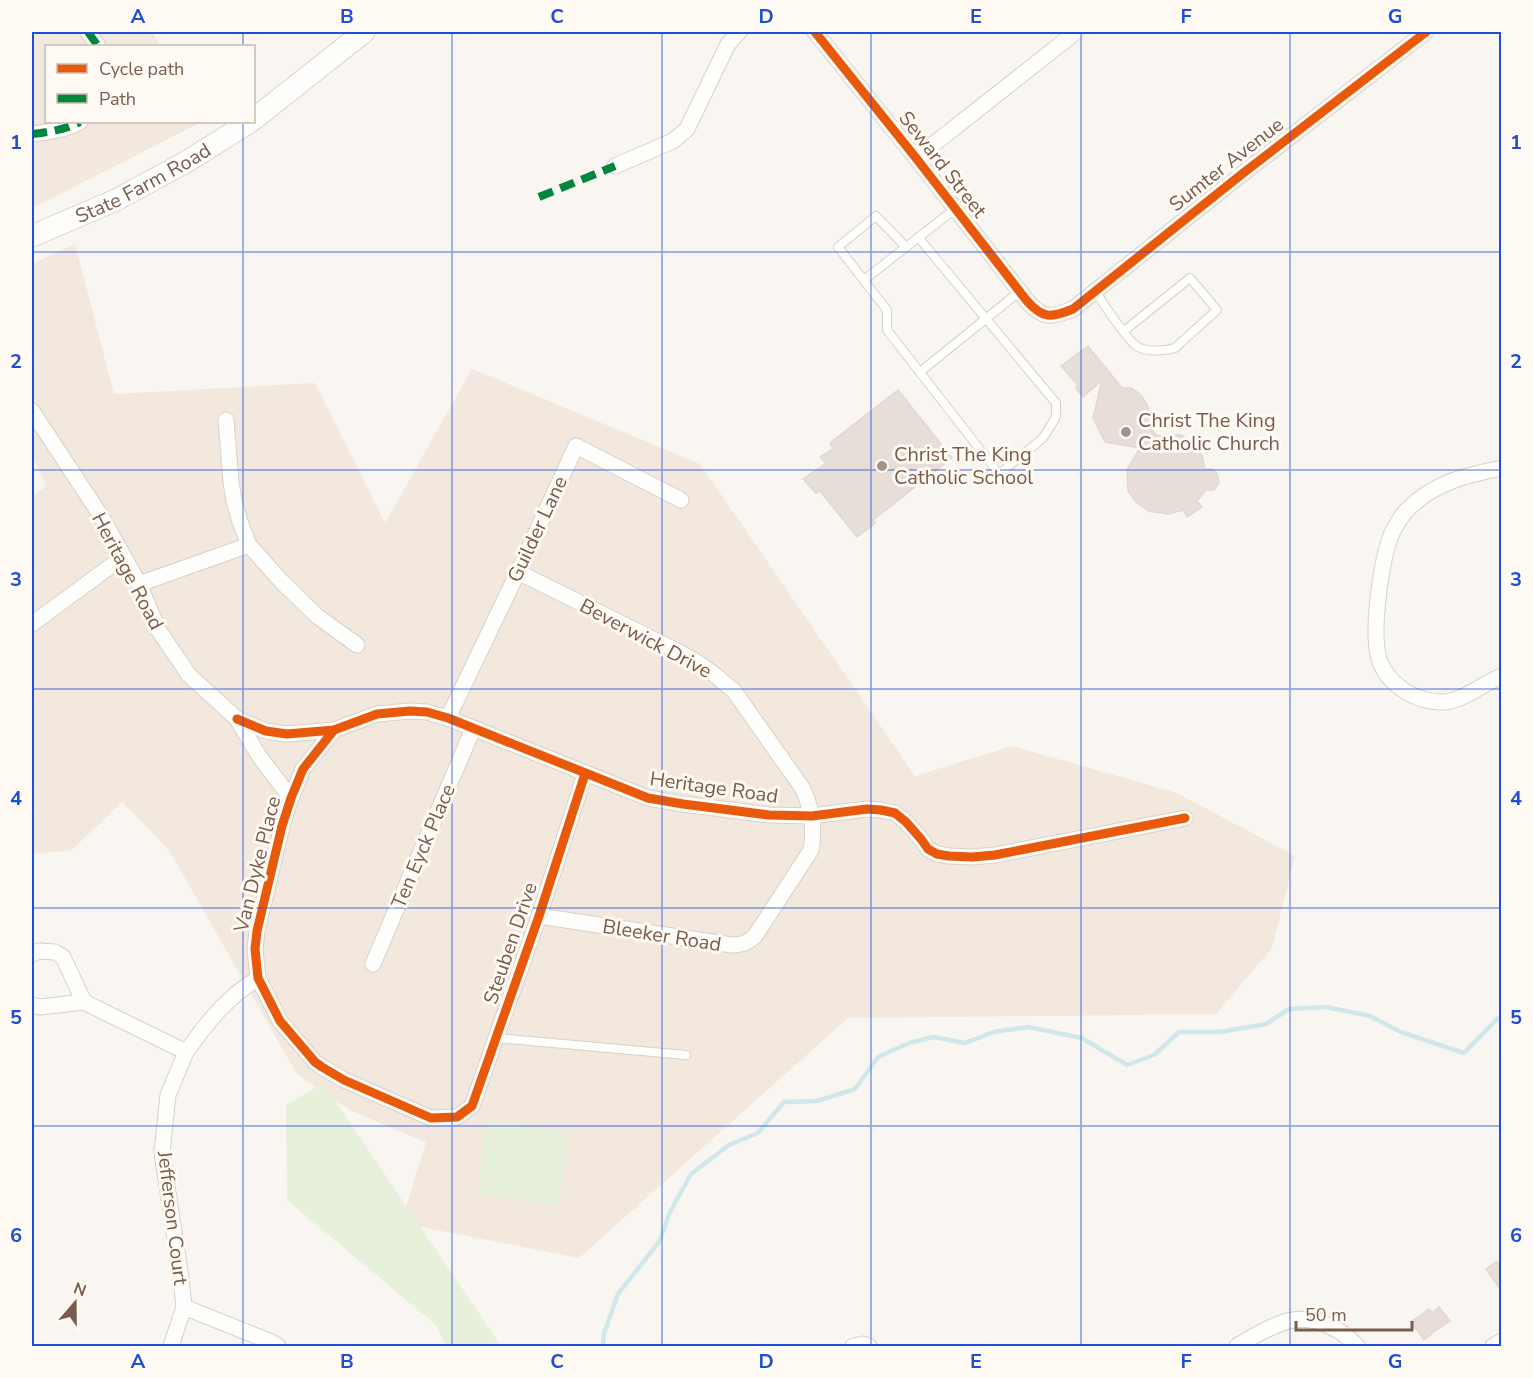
<svg xmlns="http://www.w3.org/2000/svg" width="1533" height="1378" viewBox="0 0 1533 1378" font-family="'Nunito Sans',sans-serif">
	<rect width="100%" height="100%" fill="#f9f5f0"/>
	<!-- residential -->
	<g fill="#f2e8de">
		<path d="M32,32H152L161,46H46V122H202L32,208Z"/>
		<path d="M75,244L114,394L315,383L385,523L472,369L700,464L915,776L1012,746L1177,793L1295,856L1272,948L1216,1014L848,1018L579,1258L401,1223L426,1142L351,1111L297,1074L169,850L122,802L72,850L32,854V497L46,486L32,455V264Z"/>
	</g>
	<!-- green -->
	<g fill="#e7f0db">
		<path d="M323,1083L501,1346H446L436,1325L287,1200L286,1106Z"/>
		<path d="M487,1121L569,1133L559,1206L477,1194Z"/>
	</g>
	<g fill="none" stroke-linecap="round" stroke-linejoin="round">
		<!-- stream -->
		<path stroke="#d0e8ea" stroke-width="4.5" d="M603,1346L604,1333L618,1294L659,1242L670,1212L691,1174L729,1145L758,1133L784,1102L817,1101L855,1089L878,1057L909,1043L933,1037L965,1043L994,1032L1028,1027L1082,1038L1127,1065L1154,1055L1179,1032H1220L1266,1024L1289,1009L1326,1007L1370,1016L1401,1032L1464,1053L1497,1019L1502,1018"/>
	</g>
	<!-- building -->
	<g fill="#e6ded7" stroke="#e2d8d2" stroke-width="1.5">
		<path d="M1088,346L1122,388H1131L1140,394L1147,404L1150,415L1148,425L1157,436L1166,435H1181L1196,445L1202,456L1205,469H1212L1217,474L1219,482L1214,490H1206L1197,501L1202,507L1187,517L1183,510L1168,514L1149,511L1137,503L1128,491L1127,470L1140,448L1105,442L1093,418L1102,380L1083,397L1076,388L1078,385L1061,366Z"/>
		<path d="M898,390L952,458L873,520L875,523L857,537L820,491L816,493L803,479L826,463L820,457L833,449L830,443Z"/>
		<path d="M1497,1261L1502,1269V1292L1486,1269Z"/>
		<path d="M1439,1307L1450,1321L1436,1330L1424,1340L1411,1322L1429,1309L1432,1313Z"/>
	</g>
	<g fill="none" stroke-linecap="round" stroke-linejoin="round">
		<defs>
			<g id="service">
				<path d="M918,237L1056,403V417L1043,438L999,474L887,330V310L838,247L876,216L906,247L955,209"/>
				<path d="M864,280L906,247"/>
				<path d="M1095,291C1103,303 1128,342 1138,347C1147,352 1165,351 1175,348L1217,310L1190,278L1124,331"/>
				<path d="M920,372L1019,292"/>
				<path d="M496,1038L686,1055"/>
			</g>
			<g id="minor">
				<path d="M88,32L98,46"/>
				<path d="M815,32L916,158L1027,301C1043,319 1051,318 1073,309L1242,174L1426,32"/>
				<path d="M32,134C49,132 64,130 80,122"/>
				<path d="M916,158L1076,32"/>
				<path d="M615,166L673,141L687,129L728,44L739,32"/>
				<path d="M32,411L101,516L139,584L159,631L189,675L237,719L259,756L291,798"/>
				<path d="M226,420L231,482L234,501L240,522L249,545L281,581L317,616L357,645"/>
				<path d="M1502,468C1466,475 1433,483 1407,510C1401,516 1396,525 1392,533C1381,559 1371,632 1379,659C1387,684 1414,701 1439,702C1462,703 1481,684 1502,676"/>
				<path d="M518,572L675,650L697,662L715,675L734,691L803,789C812,809 815,829 811,850L755,936C747,943 742,945 732,945L539,916"/>
				<path d="M139,584L249,545"/>
				<path d="M32,624L123,557"/>
				<path d="M448,718L518,572L576,446L681,500"/>
				<path d="M237,719L266,731L287,734L334,730L377,714L410,711L427,712L448,718L648,798L683,804L769,815L812,816L867,809L881,810L895,813L906,822L921,839L928,849L937,854L949,856L972,857L995,855L1185,818"/>
				<path d="M334,730L303,769L291,798L282,826L257,931L255,949L258,978L280,1021L315,1062L322,1067L344,1080L431,1118L457,1117L472,1106L539,916L585,774"/>
				<path d="M32,954L39,951L55,952L63,957L84,1002L40,1007L32,1005"/>
				<path d="M373,964L473,729"/>
				<path d="M84,1002L186,1052"/>
				<path d="M184,1307L269,1341L278,1346"/>
				<path d="M171,1346L184,1307L181,1278L162,1153L168,1095L186,1052L203,1029L221,1008L237,993L258,978"/>
				<path d="M853,1346L863,1344L869,1346"/>
				<path d="M1237,1346C1252,1337 1275,1323 1293,1320C1316,1316 1341,1329 1357,1346"/>
				<path d="M1493,1346L1502,1341"/>
			</g>
			<g id="secondary">
				<path d="M254,119L364,32"/>
				<path id="s1" d="M32,236L116,200L186,162L250,122"/>
			</g>
		</defs>
		<!-- service casing -->
		<use href="#service" stroke="#d7d1cb" stroke-width="10"/>
		<!-- minor casing -->
		<use href="#minor" stroke="#d7d1cb" stroke-width="17"/>
		<!-- secondary casing -->
		<use href="#secondary" stroke="#d9d2cb" stroke-width="23"/>
		<!-- service -->
		<use href="#service" stroke="#fefefd" stroke-width="8"/>
		<!-- minor -->
		<use href="#minor" stroke="#fefefd" stroke-width="15"/>
		<!-- secondary -->
		<use href="#secondary" stroke="#fefefd" stroke-width="21"/>
		<!-- quiet -->
		<g stroke="#00873e" stroke-width="8" stroke-dasharray="15 8" stroke-linecap="butt">
			<path d="M88,32L98,46"/>
			<path d="M32,134C49,132 64,130 80,122"/>
			<path d="M539,197L615,166"/>
		</g>
		<defs>
			<g id="cycleway">
				<path d="M815,32L916,158L1027,301C1043,319 1051,318 1073,309L1242,174L1426,32"/>
				<path d="M237,719L266,731L287,734L334,730L377,714L410,711L427,712L448,718L648,798L683,804L769,815L812,816L867,809L881,810L895,813L906,822L921,839L928,849L937,854L949,856L972,857L995,855L1185,818"/>
				<path d="M334,730L303,769L291,798L282,826L257,931L255,949L258,978L280,1021L315,1062L322,1067L344,1080L431,1118L457,1117L472,1106L539,916L585,774"/>
			</g>
		</defs>
		<!-- cycleway casing -->
		<use href="#cycleway" stroke="#fffaf3" stroke-width="13"/>
		<!-- cycleway -->
		<use href="#cycleway" stroke="#e8590c" stroke-width="9"/>
	</g>
	<!-- grid -->
	<path fill="none" stroke="#1d4ed8" stroke-width="1.5" stroke-opacity="0.55" d="M243,32V46M452,32V1346M662,32V1346M871,32V1346M1081,32V1346M1290,32V1346M243,122V1346M32,252H1502M32,470H1502M32,689H1502M32,908H1502M32,1126H1502"/>
	<!-- markers -->
	<g fill="#a69286" stroke="#fffaf3" stroke-width="2">
		<circle cx="1126" cy="432" r="6"/>
		<circle cx="882" cy="466" r="6"/>
	</g>
	<g text-anchor="middle" stroke-width="6" stroke-linejoin="round" paint-order="stroke">
		<!-- street labels -->
		<g font-size="20" fill="#7a5c4d" stroke="#fffaf3">
			<text transform="translate(943 164) rotate(52)" y="7">Seward Street</text>
			<text transform="translate(1226 164) rotate(-38)" y="7">Sumter Avenue</text>
			<text dy="7" stroke="none"><textPath href="#s1" startOffset="123">State Farm Road</textPath></text>
			<text transform="translate(537 529) rotate(-65)" y="7">Guilder Lane</text>
			<text transform="translate(128 571) rotate(62)" y="7">Heritage Road</text>
			<text transform="translate(646 638) rotate(28)" y="7">Beverwick Drive</text>
			<text transform="translate(714 787) rotate(8)" y="7">Heritage Road</text>
			<text transform="translate(423 846) rotate(-67)" y="7">Ten Eyck Place</text>
			<text transform="translate(257 864) rotate(-76)" y="7">Van Dyke Place</text>
			<text transform="translate(662 935) rotate(9)" y="7">Bleeker Road</text>
			<text transform="translate(510 943) rotate(-71)" y="7">Steuben Drive</text>
			<text transform="translate(173 1218) rotate(83)" y="7">Jefferson Court</text>
		</g>
		<!-- poi labels -->
		<g font-size="20" fill="#7a5c4d" stroke="#fffaf3" text-anchor="start">
			<text x="1138" y="427">Christ The King<tspan x="1138" dy="23">Catholic Church</tspan></text>
			<text x="894" y="461">Christ The King<tspan x="894" dy="23">Catholic School</tspan></text>
		</g>
	</g>
	<!-- border -->
	<rect width="1533" height="1378" fill="none" stroke="#fffaf3" stroke-width="66"/>
	<!-- legend -->
	<rect x="45" y="45" width="210" height="78" fill="#fffaf3" stroke="#cabbb1" stroke-width="1.5"/>
	<rect x="57" y="64" width="30" height="9" fill="#e8590c" stroke="#cabbb1" stroke-width="1.5"/>
	<text x="99" y="75" font-size="18" fill="#7a5c4d">Cycle path</text>
	<rect x="57" y="94" width="30" height="9" fill="#00873e" stroke="#cabbb1" stroke-width="1.5"/>
	<text x="99" y="105" font-size="18" fill="#7a5c4d">Path</text>
	<!-- north arrow -->
	<g transform="translate(75 1303) rotate(20)" stroke="#fffaf3" stroke-width="4.5" paint-order="stroke">
	<path d="M0-4.5L10 22L0 15L-10 22Z" fill="#7a5c4d"/>
	<text y="-9" font-size="16" font-weight="bold" text-anchor="middle" fill="#7a5c4d">N</text>
	</g>
	<!-- scale -->
	<path d="M1296 1321v9h116v-9" fill="none" stroke="#7a5c4d" stroke-width="3"/>
	<text x="1305" y="1321" font-size="18" fill="#7a5c4d" stroke="#fffaf3" stroke-width="4.5" paint-order="stroke">50 m</text>
	<rect x="33" y="33" width="1467" height="1312" fill="none" stroke="#1d4ed8" stroke-width="2"/>
	<g font-size="20" text-anchor="middle" font-weight="bold" fill="#1d4ed8">
		<text x="138" y="23">A</text>
		<text x="347" y="23">B</text>
		<text x="557" y="23">C</text>
		<text x="766" y="23">D</text>
		<text x="976" y="23">E</text>
		<text x="1186" y="23">F</text>
		<text x="1395" y="23">G</text>
		<text x="16" y="149">1</text>
		<text x="1516" y="149">1</text>
		<text x="16" y="368">2</text>
		<text x="1516" y="368">2</text>
		<text x="16" y="586">3</text>
		<text x="1516" y="586">3</text>
		<text x="16" y="805">4</text>
		<text x="1516" y="805">4</text>
		<text x="16" y="1024">5</text>
		<text x="1516" y="1024">5</text>
		<text x="16" y="1242">6</text>
		<text x="1516" y="1242">6</text>
		<text x="138" y="1368">A</text>
		<text x="347" y="1368">B</text>
		<text x="557" y="1368">C</text>
		<text x="766" y="1368">D</text>
		<text x="976" y="1368">E</text>
		<text x="1186" y="1368">F</text>
		<text x="1395" y="1368">G</text>
	</g>
</svg>
